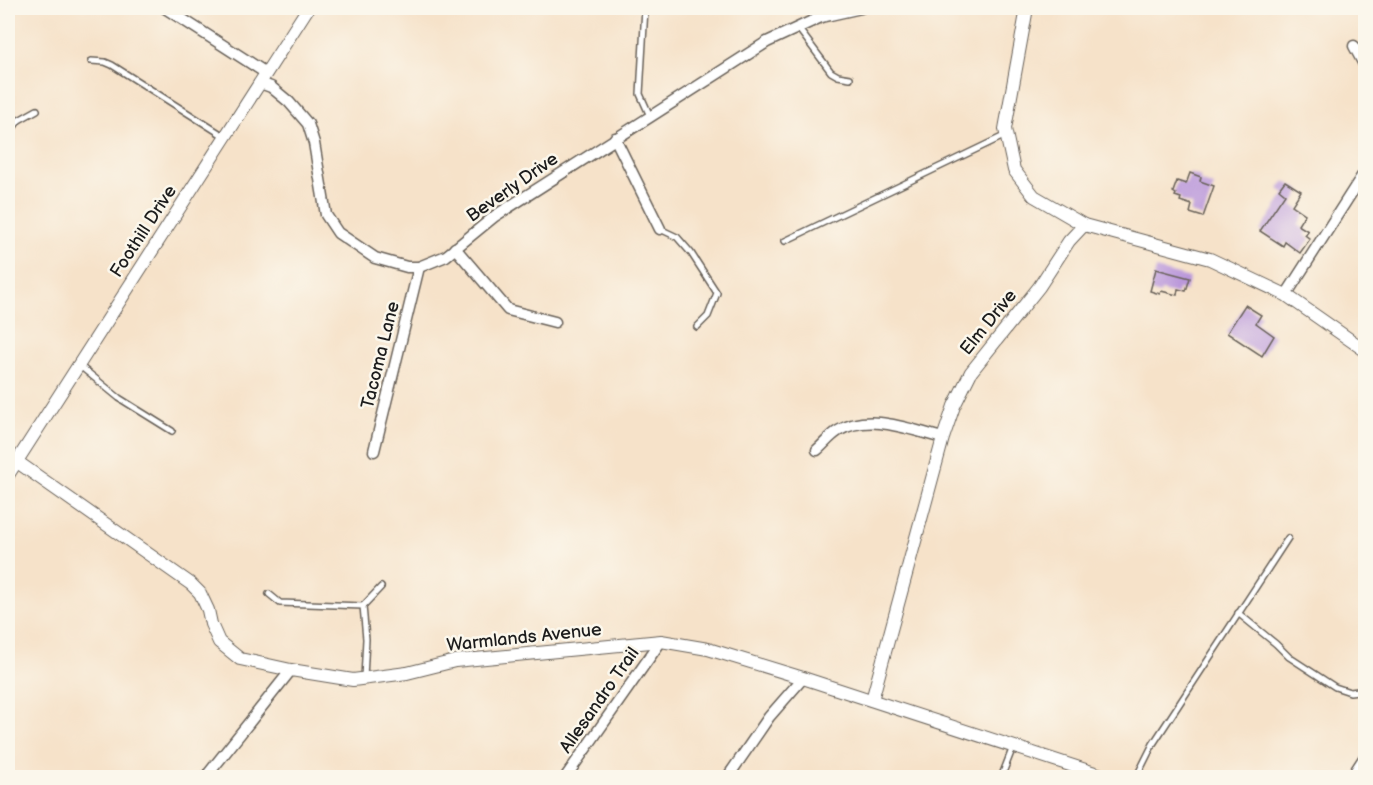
<svg xmlns="http://www.w3.org/2000/svg" width="1373" height="785" viewBox="0 0 1373 785" font-family="'Balsamiq Sans',sans-serif">
	<rect width="100%" height="100%" fill="#fbf7ec"/>
	<filter id="ink" filterUnits="userSpaceOnUse"><feTurbulence type="fractalNoise" baseFrequency=".0167" numOctaves="2"/><feDisplacementMap in="SourceGraphic" scale="12" xChannelSelector="R" yChannelSelector="G"/><feConvolveMatrix kernelMatrix="1 2 1 2 8 2 1 2 1" color-interpolation-filters="sRGB"/></filter>
	<filter id="wash" filterUnits="userSpaceOnUse"><feTurbulence type="fractalNoise" baseFrequency=".008" numOctaves="4" result="noise"/><feDisplacementMap in="SourceGraphic" scale="24" xChannelSelector="R" yChannelSelector="G"/><feGaussianBlur stdDeviation="1.35" result="paint"/><feColorMatrix in="noise" values="0 0 0 0 0 0 0 0 0 0 0 0 0 0 0 0 0 1.4 0 .05"/><feComposite in="paint" operator="in"/></filter>
	<g filter="url(#wash)">
		<rect width="100%" height="100%" fill="#f6e2c9"/>
		<g id="blocks">
			<!-- building -->
			<g fill="#ba97da">
				<path d="M1190,173L1201,177L1200,181L1214,186L1203,217L1190,213L1192,205L1180,201L1181,198L1175,196L1176,194L1173,192L1177,181L1186,184Z"/>
				<path d="M1285,181L1301,191L1292,205L1305,214L1298,225L1308,231L1305,235L1310,239L1300,253L1285,242L1283,246L1260,231L1285,194L1279,189Z"/>
				<path d="M1156,269L1190,278L1186,291L1178,289L1177,295L1161,291L1160,294L1150,291Z"/>
				<path d="M1245,305L1261,315L1256,323L1274,336L1262,356L1227,333Z"/>
			</g>
		</g>
	</g>
	<g filter="url(#ink)">
		<use href="#blocks" fill-opacity="0" stroke="#686159" stroke-width="1.5"/>
		<g fill="none" stroke-linecap="round" stroke-linejoin="round">
			<defs>
				<g id="service">
					<path d="M645,8L640,94L650,116"/>
					<path d="M798,28L831,72L838,76L850,78"/>
					<path d="M91,61L105,62L112,65L224,136"/>
					<path d="M8,135L19,120L37,110"/>
					<path d="M660,229L677,237L691,253L717,293L708,316L697,327"/>
					<path d="M785,241L1006,135"/>
					<path d="M80,366L119,398L172,431"/>
					<path d="M269,594L280,603L363,606L381,587"/>
					<path d="M363,606L366,639L364,678"/>
					<path d="M1238,613L1276,644L1289,657L1335,687L1350,692L1366,690"/>
					<path d="M1001,778L1013,747"/>
					<path d="M1136,778L1153,744L1288,538"/>
				</g>
				<g id="minor">
					<path d="M165,8L266,73"/>
					<path d="M1354,46L1366,68"/>
					<path d="M260,83L271,87L289,102L308,124L314,143L326,215L338,233L375,258L407,267H419L446,256L495,216L767,42L821,17L861,8"/>
					<path d="M615,138L660,229"/>
					<path d="M455,248L508,310L555,322"/>
					<path d="M1286,295L1366,170"/>
					<path d="M817,450C824,444 830,436 838,431C870,412 910,430 943,438"/>
					<path d="M374,451L419,267"/>
					<path d="M205,778L291,670"/>
					<path d="M565,778L661,641"/>
					<path d="M727,778L769,717L803,678"/>
					<path d="M1351,778L1366,755"/>
				</g>
				<g id="tertiary">
					<path d="M1027,8L1005,129L1014,170L1034,196L1084,225L1210,259L1286,295L1366,351"/>
					<path d="M16,461L191,584L200,593L208,610L211,624L219,642L240,659L291,670L353,680L407,673L455,661L661,641L708,649L803,678L1110,778"/>
					<path d="M8,475L308,8"/>
					<path d="M872,700L943,438L954,406L971,372L1039,287L1069,241L1084,225"/>
				</g>
			</defs>
			<!-- service casing -->
			<use href="#service" stroke="#686159" stroke-width="8"/>
			<!-- minor casing -->
			<use href="#minor" stroke="#686159" stroke-width="13"/>
			<!-- tertiary casing -->
			<use href="#tertiary" stroke="#686159" stroke-width="14"/>
			<!-- service -->
			<use href="#service" stroke="#fff" stroke-width="5"/>
			<!-- minor -->
			<use href="#minor" stroke="#fff" stroke-width="10"/>
			<!-- tertiary -->
			<use href="#tertiary" stroke="#fff" stroke-width="12"/>
		</g>
	</g>
	<g text-anchor="middle" stroke-width="5" stroke-linejoin="round" paint-order="stroke">
		<!-- street labels -->
		<g font-size="18" fill="#1c1c1c" stroke="#fbf7ec">
			<text transform="translate(512 187) rotate(-35)" y="6">Beverly Drive</text>
			<text transform="translate(143 231) rotate(-57)" y="6">Foothill Drive</text>
			<text transform="translate(988 322) rotate(-51)" y="6">Elm Drive</text>
			<text transform="translate(380 355) rotate(-76)" y="6">Tacoma Lane</text>
			<text transform="translate(524 637) rotate(-6)" y="6">Warmlands Avenue</text>
			<text transform="translate(599 700) rotate(-55)" y="6">Allesandro Trail</text>
		</g>
	</g>
	<!-- margin -->
	<rect width="1373" height="785" fill="none" stroke="#fbf7ec" stroke-width="30"/>
</svg>
